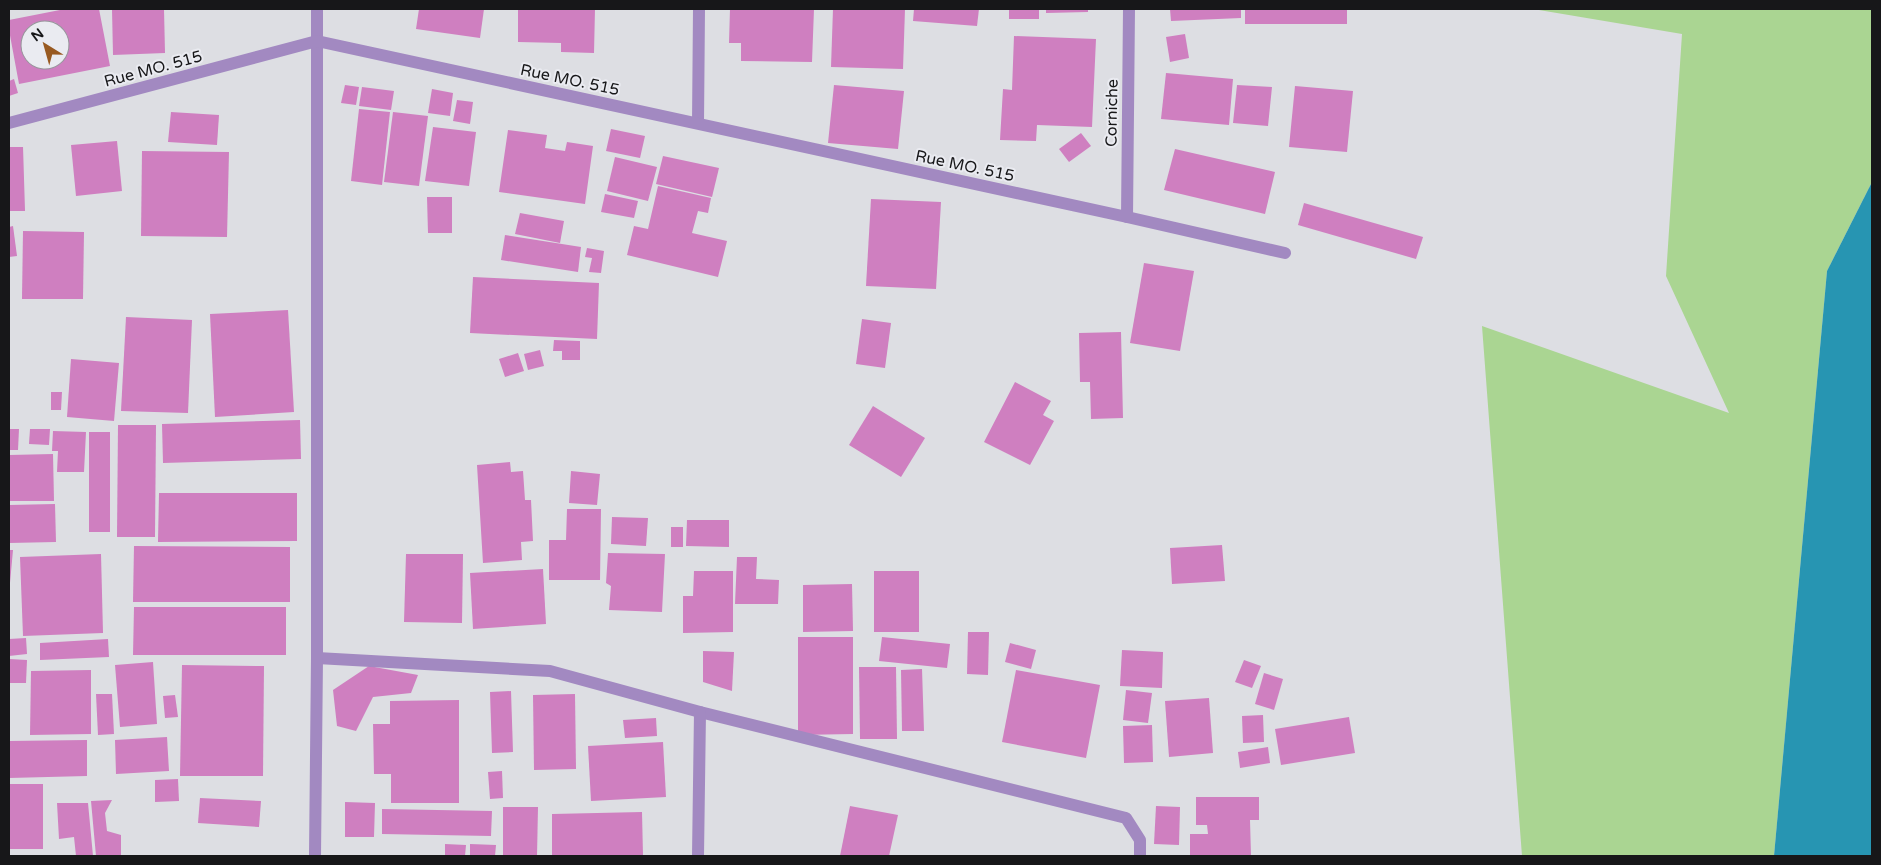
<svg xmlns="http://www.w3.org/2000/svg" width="1881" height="865" viewBox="0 0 1881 865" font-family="'Varela Round',sans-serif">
	<rect width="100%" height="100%" fill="#dddee3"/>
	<!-- green -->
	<path fill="#aad592" d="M1533,9H1872V182L1827,271L1774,856H1522L1482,326L1729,413L1666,276L1682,34Z"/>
	<!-- water -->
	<path fill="#2795b2" d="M1872,182V856H1774L1827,271Z"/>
	<!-- building -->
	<g fill="#cf7fc0" fill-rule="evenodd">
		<path d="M65,9H99L110,66L19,84L9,30V20ZM30,30H60V60H30Z"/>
		<path d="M112,9H164L165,53L113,55Z"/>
		<path d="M419,9H484L480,38L416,29Z"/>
		<path d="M518,9H595L594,53L561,52V43L518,42Z"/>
		<path d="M730,9H814L812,62L741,61V43H729Z"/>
		<path d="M833,9H905L903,69L831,67Z"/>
		<path d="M914,9H979L977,26L913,21Z"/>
		<rect x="1009" y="9" width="30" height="10"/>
		<path d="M1046,9H1088V12L1046,13Z"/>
		<path d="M1170,9H1241V18L1171,21Z"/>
		<rect x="1245" y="9" width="102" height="15"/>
		<path d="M1185,34L1189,58L1170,62L1166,37Z"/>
		<path d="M1014,36L1096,39L1092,127L1037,125L1036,141L1000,140L1003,89L1012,90Z"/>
		<path d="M1166,73L1233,79L1229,125L1161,119Z"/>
		<path d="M14,79L18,93L9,96V81Z"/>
		<path d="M345,85L359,87L356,105L341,103Z"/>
		<path d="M834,85L904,91L898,149L828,143Z"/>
		<path d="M1237,85L1272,87L1268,126L1233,123Z"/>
		<path d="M1295,86L1353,91L1347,152L1289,147Z"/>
		<path d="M362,87L394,91L391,110L359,106Z"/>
		<path d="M432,89L453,93L450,116L428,113Z"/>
		<path d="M457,100L473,102L470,124L453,121Z"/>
		<path d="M359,109L390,112L382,185L351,181Z"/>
		<path d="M171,112L219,115L217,145L168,142Z"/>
		<path d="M393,112L428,116L419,186L384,182Z"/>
		<path d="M433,127L476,132L469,186L425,181Z"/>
		<path d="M611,129L645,136L640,158L606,151Z"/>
		<path d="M508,130L547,135L545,148L565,151L567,142L593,146L585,204L499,192Z"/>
		<path d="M1081,133L1091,146L1069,162L1059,149Z"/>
		<path d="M117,141L122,191L76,196L71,145Z"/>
		<path d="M9,147H23L25,211H9Z"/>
		<path d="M1175,149L1275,172L1265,214L1164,190Z"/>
		<path d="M142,151L229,152L227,237L141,236Z"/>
		<path d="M663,156L719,168L712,197L656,184Z"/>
		<path d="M615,157L657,167L648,201L607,191Z"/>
		<path d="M658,186L711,198L708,213L698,211L692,233L727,241L718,277L627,255L634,226L648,229Z"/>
		<path d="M605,194L638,201L634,218L601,212Z"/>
		<path d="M427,197H452V233H428Z"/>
		<path d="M871,199L941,202L936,289L866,286Z"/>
		<path d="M1304,203L1423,237L1416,259L1298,225Z"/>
		<path d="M520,213L564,221L560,243L515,234Z"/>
		<path d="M13,226L17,256L9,257V227Z"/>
		<path d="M23,231L84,232L83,299H22Z"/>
		<path d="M505,235L581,247L578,272L501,260Z"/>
		<path d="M587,248L604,251L601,273L589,272L592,258L585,257Z"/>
		<path d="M1144,263L1194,271L1180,351L1130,343Z"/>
		<path d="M473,277L599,283L597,339L470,333Z"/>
		<path d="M288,310L294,412L215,417L210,314Z"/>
		<path d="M126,317L192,320L188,413L121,411Z"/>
		<path d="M862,319L891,323L885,368L856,364Z"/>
		<path d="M1121,332L1123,418L1091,419L1090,382H1080L1079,333Z"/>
		<path d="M554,340L580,341V360H562V351H553Z"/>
		<path d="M540,350L544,366L528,370L524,354Z"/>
		<path d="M518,353L524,371L505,377L499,359Z"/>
		<path d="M71,359L119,363L114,421L67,417Z"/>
		<path d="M1015,382L1051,401L1043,415L1054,421L1030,465L984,442Z"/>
		<path d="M51,392H62L61,410H51Z"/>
		<path d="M873,406L925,438L901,477L849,445Z"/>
		<path d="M300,420L301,459L163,463L162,424Z"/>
		<path d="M118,425H156L155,537H117Z"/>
		<path d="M9,429H19L18,450H9Z"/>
		<path d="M30,429H50L49,445L29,444Z"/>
		<path d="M53,431L86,432L84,472H57L58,451H52Z"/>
		<rect x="89" y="432" width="21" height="100"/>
		<path d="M53,454L54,501H9V455Z"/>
		<path d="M510,462L511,472L523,471L525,500H531L533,541L521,542L522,560L483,563L477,465Z"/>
		<path d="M571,471L600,474L597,505L569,503Z"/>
		<path d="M159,493H297V541L158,542Z"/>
		<path d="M55,504L56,542L9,543V505Z"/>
		<path d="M567,509H601L600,580H549V540H566Z"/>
		<path d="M612,517L648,518L646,546L611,544Z"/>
		<path d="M687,520H729V547L686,546Z"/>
		<rect x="671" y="527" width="12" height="20"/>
		<path d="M1222,545L1225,581L1172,584L1170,548Z"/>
		<path d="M134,546L290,547V602H133Z"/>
		<path d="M9,550H13L10,583H9Z"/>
		<path d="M608,553L665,554L662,612L609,610L611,586L606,583Z"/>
		<path d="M101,554L103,633L23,636L20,557Z"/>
		<path d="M406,554H463L462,623L404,622Z"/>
		<path d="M737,557H757L756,579L779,580L778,604H735Z"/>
		<path d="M543,569L546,624L473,629L470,573Z"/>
		<path d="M694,571H733V632L683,633V596H693Z"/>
		<rect x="874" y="571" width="45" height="61"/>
		<path d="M852,584L853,631L803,632V585Z"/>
		<path d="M134,607H286V655H133Z"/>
		<path d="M968,632H989L988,675L967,674Z"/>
		<path d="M798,637H853V734L798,735Z"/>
		<path d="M882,637L950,644L947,668L879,661Z"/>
		<path d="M26,638L27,654L9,656V639Z"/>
		<path d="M108,639L109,657L40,660V643Z"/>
		<path d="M1010,643L1036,650L1031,669L1005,662Z"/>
		<path d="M1122,650L1163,652L1162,688L1120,686Z"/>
		<path d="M703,651L734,652L732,691L703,682Z"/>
		<path d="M9,659L27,660L26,683H9Z"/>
		<path d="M1244,660L1261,666L1252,688L1235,682Z"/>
		<path d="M153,662L157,724L120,727L115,665Z"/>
		<path d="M182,665L264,666L263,776H180Z"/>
		<path d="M369,666L418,675L411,693L373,697L356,731L337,726L333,690Z"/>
		<path d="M859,667H896L897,739H860Z"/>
		<path d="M922,669L924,731H902L901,670Z"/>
		<path d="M91,670V734L30,735L31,671Z"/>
		<path d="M1016,670L1100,685L1086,758L1002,742Z"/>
		<path d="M1264,673L1283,679L1274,710L1255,704Z"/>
		<path d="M1126,690L1152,693L1148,723L1123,720Z"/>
		<path d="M511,691L513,752L492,753L490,692Z"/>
		<path d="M96,694H112L114,734L98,735Z"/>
		<path d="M575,694L576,769L534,770L533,695Z"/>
		<path d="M175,695L178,717L165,718L163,696Z"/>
		<path d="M1209,698L1213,753L1169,757L1165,701Z"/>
		<path d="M459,700V803H391V774H374L373,724H390V701Z"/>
		<path d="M1263,715L1264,742L1243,743L1242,716Z"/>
		<path d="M1349,717L1355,753L1281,765L1275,729Z"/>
		<path d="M656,718L657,736L625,738L623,720Z"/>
		<path d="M1152,725L1153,762L1124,763L1123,726Z"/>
		<path d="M167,737L169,771L116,774L115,740Z"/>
		<path d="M87,740V776L9,778V741Z"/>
		<path d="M663,742L666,797L591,801L588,746Z"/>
		<path d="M1268,747L1270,763L1240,768L1238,752Z"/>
		<path d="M502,771L503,798L490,799L488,772Z"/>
		<path d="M178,779L179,801L155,802V780Z"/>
		<rect x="9" y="784" width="34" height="65"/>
		<path d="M1196,797H1259V820H1250L1251,856H1190V834H1208L1207,825H1196Z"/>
		<path d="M200,798L261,801L259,827L198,823Z"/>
		<path d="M112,800L105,813L107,831L121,835V856H96L91,801Z"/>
		<path d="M345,802L375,803L374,837H345Z"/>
		<path d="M57,803H88L93,856H76L74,837L59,839Z"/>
		<path d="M850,806L898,815L889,856H840Z"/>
		<path d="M1156,806L1180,807L1179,845L1154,844Z"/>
		<path d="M503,807H538L537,856H503Z"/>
		<path d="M382,809L492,811L491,836L382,834Z"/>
		<path d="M642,812L643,856H552V814Z"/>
		<path d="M445,844L466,845L465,856H445Z"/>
		<path d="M470,844L496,845L495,856H470Z"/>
	</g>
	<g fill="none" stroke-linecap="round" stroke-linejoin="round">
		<!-- minor -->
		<g stroke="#a289c1" stroke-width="12">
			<path d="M698,123L699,9"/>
			<path d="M1127,217L1285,253"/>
			<path d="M317,658L550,671L700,712L1126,818L1140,840V856"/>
			<path d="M315,856L317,658V9"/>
			<path d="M698,856L700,712"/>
		</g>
		<!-- tertiary -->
		<path stroke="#a289c1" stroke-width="12" d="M9,123L317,41L1127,217L1129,9"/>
	</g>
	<g text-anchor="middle" stroke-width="4" stroke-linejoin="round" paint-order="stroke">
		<!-- street labels -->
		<g font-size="16" fill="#171719" stroke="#eaebf1">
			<text transform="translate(153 68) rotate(-15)" y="6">Rue MO. 515</text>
			<text transform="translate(570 79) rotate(12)" y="6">Rue MO. 515</text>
			<text transform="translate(1111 113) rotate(-89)" y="6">Corniche</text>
			<text transform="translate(965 165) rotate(12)" y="6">Rue MO. 515</text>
		</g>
	</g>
	<!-- border -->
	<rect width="1881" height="865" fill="none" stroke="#171719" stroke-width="20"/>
	<!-- north arrow -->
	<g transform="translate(45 45) rotate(323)"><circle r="24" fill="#eaebf1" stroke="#96969b"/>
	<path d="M0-4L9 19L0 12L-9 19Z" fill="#985921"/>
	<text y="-8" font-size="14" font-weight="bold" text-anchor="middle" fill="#171719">N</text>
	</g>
</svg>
